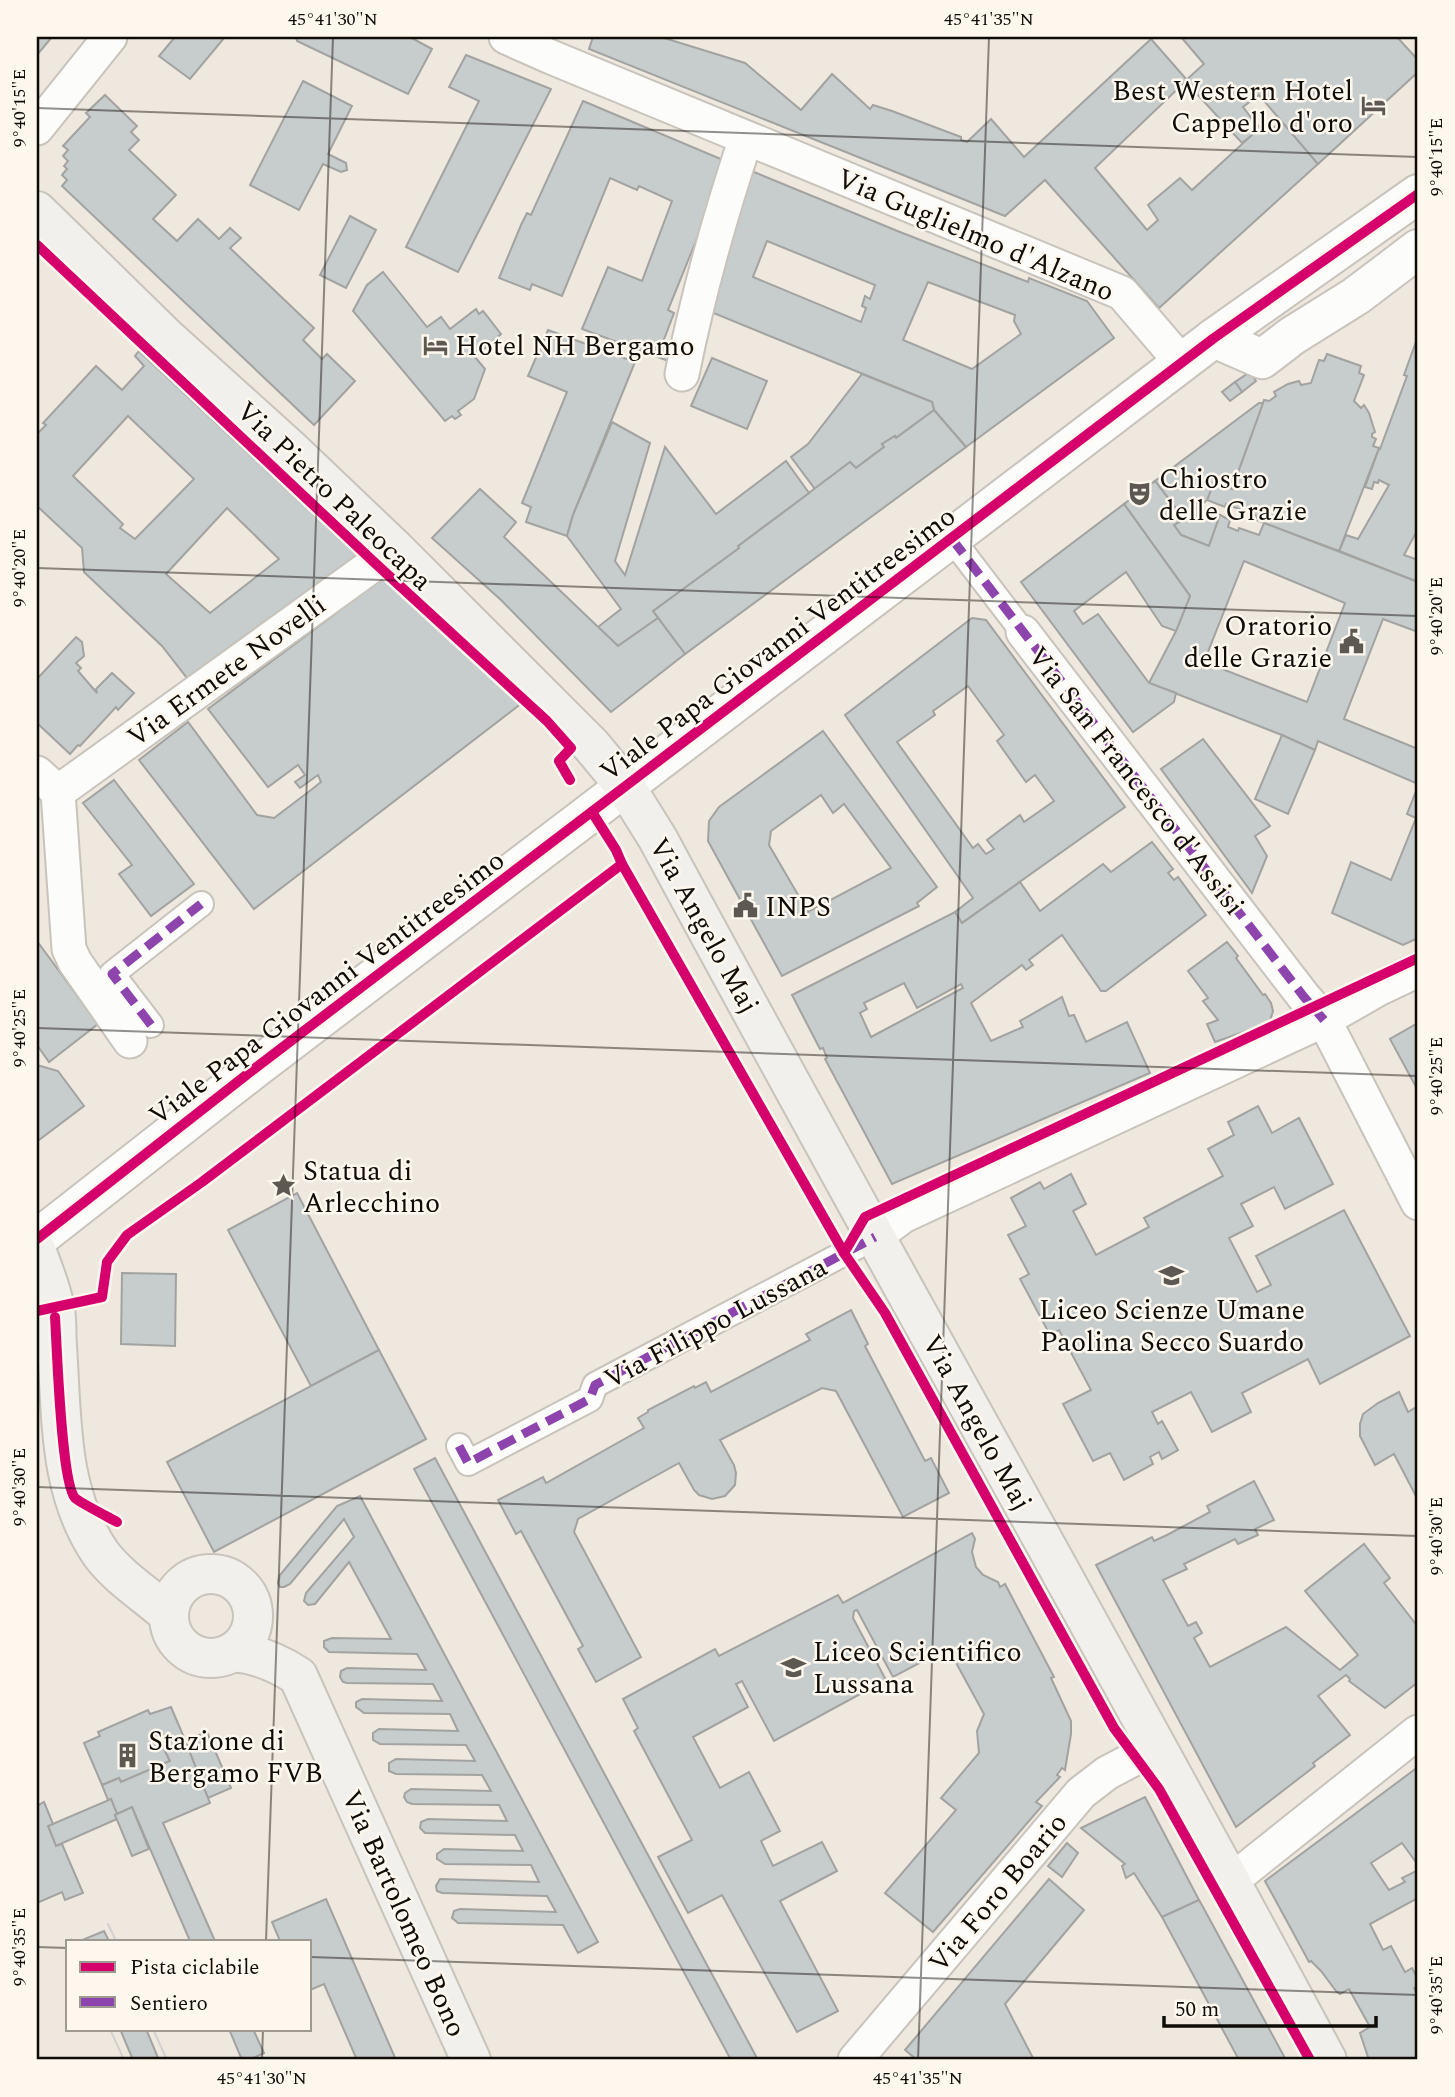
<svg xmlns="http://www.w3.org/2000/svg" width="1455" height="2097" viewBox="0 0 1455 2097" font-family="Spectral,serif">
	<rect width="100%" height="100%" fill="#eee8de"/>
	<!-- building -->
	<g fill="#c7cccd" stroke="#a2a3a0" stroke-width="2" fill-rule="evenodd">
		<path d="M37,37H52L37,55Z"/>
		<path d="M175,37H225L190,79L159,56Z"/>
		<path d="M296,37H410L432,49L408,94L297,41Z"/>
		<path d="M593,37H661L745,63L801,110L832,74L870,109L873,105L892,111L961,137V140L967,142L991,119L1024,157L1151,39L1187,80L1095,168L1147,230L1158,220L1148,205L1180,178L1192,190L1252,135L1245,126L1253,120L1266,134L1282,121L1318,164L1159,308L1045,180L1005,216L589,49Z"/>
		<path d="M1181,37H1397L1418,60V72L1318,164L1259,95L1243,107L1253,120L1245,126L1252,135L1242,143L1185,81L1204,64Z"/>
		<path d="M466,55L551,89L458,272L406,247L479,101L449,87Z"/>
		<path d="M303,81L352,106L328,154L346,163L347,170L341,172L323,164L299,210L250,185Z"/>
		<path d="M105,95L137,126L131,132L139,140L129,150L176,195L153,219L177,241L198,219L219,239L230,228L241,238L230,248L314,328L303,340L322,359L327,354L355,381L314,425L62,186L67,180L62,175L67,169L64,166L68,161L63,156L68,150L63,146L90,117L86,113Z"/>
		<path d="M583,101L728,162L668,310L674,313L663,342L676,346L671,362L582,329L608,267L642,281L672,201L639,186L637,190L610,178L562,296L532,284L530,290L499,278L521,225L527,213L531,215Z"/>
		<path d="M744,168L900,232L1028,282L1029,278L1087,301L1114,338L966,447L934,410L932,402L706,310ZM767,241L875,285L870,299L865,296L862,306L866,308L861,322L753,277ZM928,282L1015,315L1014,321L1021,334L972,369L903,340Z"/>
		<path d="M350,216L376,230L346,288L320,275Z"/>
		<path d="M383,272L427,327L441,317L450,329L476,309L479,314L483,311L501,334L475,357L485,369L474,399L458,411L461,415L455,419L452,416L445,421L353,311L367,285Z"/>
		<path d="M548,330L635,362L573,515L567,536L526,522L531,507L522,503L567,392L528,376Z"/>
		<path d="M1418,336V529L1404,555L1418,560V582L1339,551L1346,535L1358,539L1389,485L1379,480L1378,483L1374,482L1372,489L1365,487L1379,448L1380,449L1407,376L1404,375Z"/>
		<path d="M139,351L357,555L187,678L162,646L84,572L82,548L37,506V434L46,425L43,423L96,366L122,390L144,366L135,356ZM128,416L194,479L135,539L120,528L123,524L73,476ZM227,508L279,559L210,613L166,574Z"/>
		<path d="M1327,354L1361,366L1359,373L1364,375L1354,401L1361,408L1364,405L1369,413L1375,432L1372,434V437L1376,439L1373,446L1379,448L1339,551L1256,520L1257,516L1226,504L1225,507L1207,500L1214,482L1232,489L1264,400L1269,401L1276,396L1274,392L1288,384L1299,381L1301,385L1311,383L1319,360L1324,361Z"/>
		<path d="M712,358L767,381L747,429L691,406Z"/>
		<path d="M1250,372L1256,381L1242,392L1235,382Z"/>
		<path d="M862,374L932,402L934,410L896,438L895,436L882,444L884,447L856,468L850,462L815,489L791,457L808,444Z"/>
		<path d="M1235,382L1242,392L1230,401L1222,392Z"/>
		<path d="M1259,403H1263L1232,489L1214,482L1207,500L1198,508L1220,515L1209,546L1181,535L1174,525L1184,519L1155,481Z"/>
		<path d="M934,410L966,447L685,654L653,611L739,548L738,546L850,462L856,468L884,447L882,444L895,436L896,438Z"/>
		<path d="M612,422L650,443L615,561L625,575L665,447L716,514L786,461L809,493L738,546L739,548L653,611L658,618L618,646L598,627L621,609L567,536L573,515Z"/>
		<path d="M1155,481L1184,519L1174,525L1181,535L1209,546L1220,515L1230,520L1228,527L1238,531L1239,528L1259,535L1264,523L1418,582V632L1383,619L1344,719L1418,749V784L1318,741L1315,750L1282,735L1149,683L1176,631L1190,596L1124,504ZM1244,561L1345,603L1307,702L1204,662Z"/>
		<path d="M480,489L516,522L504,537L618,646L658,618L685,654L611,712L501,600L432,538Z"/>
		<path d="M1124,504L1190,596L1176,631L1162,626L1126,572L1074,611L1083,624L1098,614L1149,683L1176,693L1174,702L1133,732L1021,582Z"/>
		<path d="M379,576H381L522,703L254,909L139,760L188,722L257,815L274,818L311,790L321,782L318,775L300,788L295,782L305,775L298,765L268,787L208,709L335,614Z"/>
		<path d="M972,618L986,620L1125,807L962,923L955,912L973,898L845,715ZM968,686L1004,735L997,741L1026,782L1035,775L1054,801L1024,822L1020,815L987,840L994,849L986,854L978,844L973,848L897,742L935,715L933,711Z"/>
		<path d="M76,637L82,642L84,656L76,663L81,668L78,671L97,693L96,689L112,673L134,693L118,710L116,707L80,746L78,745L70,754L37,723V679Z"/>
		<path d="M823,731L937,887L917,903L919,906L782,976L708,841L709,821L719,807ZM821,795L833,813L844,804L891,868L808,912L769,845L771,831Z"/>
		<path d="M1282,735L1315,750L1288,814L1255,799Z"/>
		<path d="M1203,739L1270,826L1255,836L1267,856L1252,893L1161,769Z"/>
		<path d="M114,780L194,884L151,916L119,874L132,865L83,803Z"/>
		<path d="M1418,786V938L1403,945L1332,913L1351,862L1391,880L1416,818L1407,814Z"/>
		<path d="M1152,842L1173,869L1168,873L1174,880L1178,877L1206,915L1106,991H1101L1062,935L1029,960L1033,965L1026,970L1022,965L971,1003L991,1041L1023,1027L1020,1021L1062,997L1069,1016L1074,1015L1086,1042L1127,1022L1150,1073L892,1184L825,1059L827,1058L823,1048L820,1049L792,995L955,912L962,923L1020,882L1040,911L1103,864L1111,872ZM904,983L917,1008L961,984L963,988L871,1037L860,1013L867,1009L864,1003Z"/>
		<path d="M37,941L98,1024L49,1062L37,1045Z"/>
		<path d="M1227,942L1238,956L1236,958L1263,995L1265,994L1271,1003L1273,1011L1270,1021L1264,1025L1215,1042L1207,1024L1218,1020L1203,1001L1208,998L1188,971Z"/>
		<path d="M1418,1023V1086L1416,1087L1390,1039Z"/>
		<path d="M37,1065L58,1071L84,1106L39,1140H37Z"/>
		<path d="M1258,1106L1272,1133L1299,1118L1333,1184L1285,1209L1274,1187L1241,1204L1253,1226L1229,1238L1257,1292L1271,1285L1256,1256L1344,1210L1410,1336L1320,1384L1308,1359L1242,1393L1251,1412L1212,1432L1191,1392L1152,1412L1158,1424L1162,1421L1178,1450L1162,1459L1159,1452L1150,1457L1153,1464L1124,1480L1110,1453L1093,1461L1063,1404L1091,1390L1059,1330L1050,1335L1020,1279L1029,1274L1008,1235L1026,1226L1011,1198L1040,1182L1044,1189L1071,1174L1086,1204L1073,1211L1096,1255L1149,1227L1144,1218L1223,1176L1208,1149L1234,1135L1228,1122Z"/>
		<path d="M297,1193L379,1350L311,1386L228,1230Z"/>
		<path d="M122,1273L176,1274L175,1346L121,1344Z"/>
		<path d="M851,1310L868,1344L865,1346L925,1461L931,1458L949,1493L903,1517L836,1391L822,1388L720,1440L734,1465L736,1473L735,1485L725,1496L712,1499L699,1495L694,1490L679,1463L578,1519L574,1532L641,1657L596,1682L578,1649L583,1646L521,1531L516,1534L498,1500L543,1477L546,1483L644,1428L638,1418L648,1412V1410L694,1386L695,1388L706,1382L711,1392L810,1340L806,1334Z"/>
		<path d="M379,1350L426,1439L214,1552L167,1462Z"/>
		<path d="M1399,1392L1408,1412L1418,1406V1500L1394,1454L1375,1465L1360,1436V1424L1363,1414L1378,1403Z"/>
		<path d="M435,1458L758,2060H731L414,1469Z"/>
		<path d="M1254,1481L1274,1520L1255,1529L1258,1535L1238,1544L1235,1539L1184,1564L1187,1569L1163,1580L1188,1626L1196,1622L1202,1633L1194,1638L1210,1667L1286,1627L1340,1670L1358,1655L1305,1591L1364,1544L1390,1578L1384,1583L1418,1627V1682L1385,1708L1349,1681L1350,1679L1346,1675L1318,1696L1350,1735L1313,1763L1315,1766L1236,1827L1096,1565L1152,1537L1154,1541L1167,1535L1210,1512L1207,1506Z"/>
		<path d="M360,1496L598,1942L578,1953L563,1925L458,1923L452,1918L454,1911L460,1909L556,1912L547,1896L442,1893L437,1891L436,1886L440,1879L539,1882L531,1865L445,1864L437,1859V1854L444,1849L523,1851L515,1835L425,1833L420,1828L421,1822L428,1819L507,1821L499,1805L412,1804L407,1802L404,1797L405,1793L411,1789L491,1791L482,1775L396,1774L389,1771V1763L396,1759L475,1761L466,1745L380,1744L373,1740V1733L379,1729L458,1731L450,1714L364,1713L356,1707V1702L362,1699L442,1701L433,1684L347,1683L343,1682L340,1677L341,1671L347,1668L426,1670L417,1654L329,1652L324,1647V1641L332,1638L391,1639L349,1562L315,1604L308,1605L304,1601L306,1593L354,1537L344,1519L290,1584L284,1587H280L278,1583L280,1575L337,1506Z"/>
		<path d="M972,1533L975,1539L972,1552L976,1567L983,1575L998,1582L1000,1587L1005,1584L1054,1677L1051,1678L1071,1721V1734L1065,1770L1062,1768L1057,1775L1060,1777L1036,1802L1042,1806L933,1932L885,1893L956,1810L941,1798L979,1753L977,1731L984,1714L948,1648L893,1677L857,1610L854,1611L853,1618L886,1680L774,1741L742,1681L736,1684L748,1707L693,1737L720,1788L749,1772L780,1831L761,1841L773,1866L822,1842L837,1871L780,1901L838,2011L797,2032L722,1895L688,1913L658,1857L692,1840L634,1731L638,1728L623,1699L715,1649L719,1656L838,1595L843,1603Z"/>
		<path d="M171,1707L185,1740L207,1732L231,1788L208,1798L186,1743L165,1751L170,1761L121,1782L119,1778L102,1785L84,1743L100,1736L98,1732L148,1710L150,1714Z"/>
		<path d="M186,1743L210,1803L163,1823L215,1941H190L132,1807L117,1814L111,1799L108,1800L102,1785L119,1778L121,1782L170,1761L165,1751Z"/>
		<path d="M1418,1767V1865L1402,1843L1371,1863L1389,1890L1405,1882L1402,1878L1418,1870V1898L1370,1924L1383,1950L1391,1946L1405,1972L1412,1968L1418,1979V1986L1414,1988L1418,1996V2060H1369L1360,2033L1370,2027L1349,1989L1340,1994L1336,1991L1321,1971L1311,1961L1309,1962L1265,1881Z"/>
		<path d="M1145,1797L1199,1900L1162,1917L1134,1873L1126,1878L1122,1866L1125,1864L1081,1828Z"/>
		<path d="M111,1799L117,1814L115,1815L117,1819L56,1846L48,1826Z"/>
		<path d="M44,1802L53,1824L48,1826L56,1846L62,1844L83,1893L65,1900L62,1892L37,1903V1806Z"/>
		<path d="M132,1807L149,1849L132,1856L115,1815Z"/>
		<path d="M1067,1843L1078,1853L1062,1877L1048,1866Z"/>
		<path d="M1049,1879L1084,1910L1005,2004L1034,2060H917L905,2050Z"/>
		<path d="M326,1899L396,2060H357L324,1984L310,1990V1941H280L272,1922Z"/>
		<path d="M1199,1900L1203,1907L1286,2060H1239L1162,1917Z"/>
		<path d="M104,1931L109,1941H83L82,1940Z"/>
		<path d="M120,2029H146L159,2060H133Z"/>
		<path d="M229,2029H253L264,2053L249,2060H242Z"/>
	</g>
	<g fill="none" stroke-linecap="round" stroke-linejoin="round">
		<defs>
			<g id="pedestrian">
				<path d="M952,539L1023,632"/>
				<path d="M151,1025L112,974L201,904"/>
				<path d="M459,1446L468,1463L590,1399L595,1385L875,1237"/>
			</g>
			<g id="minor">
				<path d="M506,37L551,57L1122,293L1182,363"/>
				<path d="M37,128L110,37"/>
				<path d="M682,374C698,294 720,216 746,138"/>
				<path d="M1023,632L1304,997L1324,1020L1418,1203"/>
				<path d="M37,773L58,792L69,949L75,962L130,1041"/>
				<path d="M58,792L395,549"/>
				<path d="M875,1237L903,1216L1324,1020L1380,988L1418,970"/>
				<path d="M1231,1881L1418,1732"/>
				<path d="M855,2060L1081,1793L1107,1773L1158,1746"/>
			</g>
			<g id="tertiary">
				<path d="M1214,338L1262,359L1292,336L1356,296L1418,249"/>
				<path d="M37,1239L254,1069L1214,338L1418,194"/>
			</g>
			<g id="secondary">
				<path d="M37,211L166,337L289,448L395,549L591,745L625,786L658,839C878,1248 1108,1651 1327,2060"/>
				<path d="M37,1252C43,1270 52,1290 55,1309C57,1321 56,1334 57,1346C62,1418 58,1492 101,1554C119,1578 147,1595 169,1615"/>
				<circle cx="211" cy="1616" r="42"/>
				<path d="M234,1652C257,1654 278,1663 298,1676L471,2060"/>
			</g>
		</defs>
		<!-- pedestrian casing -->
		<use href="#pedestrian" stroke="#c8c3bb" stroke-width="28"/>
		<!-- minor casing -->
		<use href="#minor" stroke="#c8c3bb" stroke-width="37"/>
		<!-- tertiary casing -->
		<use href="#tertiary" stroke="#c8c3bb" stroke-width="42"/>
		<!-- secondary casing -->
		<use href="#secondary" stroke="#c8c3bb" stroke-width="42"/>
		<!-- pedestrian -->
		<use href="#pedestrian" stroke="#fcfcfa" stroke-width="24"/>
		<!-- minor -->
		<use href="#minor" stroke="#fcfcfa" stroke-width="33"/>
		<!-- tertiary -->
		<use href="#tertiary" stroke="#fcfcfa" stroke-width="38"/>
		<!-- secondary -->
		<use href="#secondary" stroke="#f2f0ec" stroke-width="38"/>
		<!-- tram -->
		<g stroke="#d3d1ce" stroke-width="2">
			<path d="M108,1924L116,1941"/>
			<path d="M71,1939L72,1941"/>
			<path d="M110,2029L124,2060"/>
			<path d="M153,2029L167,2060"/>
		</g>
		<!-- quiet -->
		<g stroke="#8e44ad" stroke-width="9" stroke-dasharray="18 9" stroke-linecap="butt">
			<path d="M952,539L1304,997L1324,1020"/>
			<path d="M151,1025L112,974L201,904"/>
			<path d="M459,1446L468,1463L590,1399L595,1385L875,1237"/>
		</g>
		<defs>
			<g id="cycleway">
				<path d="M37,245L375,563L547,721L571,748L559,761L570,780"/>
				<path d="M592,812L616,850L622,864L844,1253L885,1313L1114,1728L1159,1789L1310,2060"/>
				<path d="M37,1239L254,1069L1214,338L1418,194"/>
				<path d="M844,1253L865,1217L1418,958"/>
				<path d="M37,1311L102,1297L107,1262L127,1235L202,1182L622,864"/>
				<path d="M55,1317C57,1346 61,1482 75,1498C79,1502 110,1518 117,1522"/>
			</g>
		</defs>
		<!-- cycleway casing -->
		<use href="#cycleway" stroke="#fef7ed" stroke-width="15"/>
		<!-- cycleway -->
		<use href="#cycleway" stroke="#d6006c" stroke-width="10"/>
	</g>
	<!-- ticks -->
	<path fill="none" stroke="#0f0c07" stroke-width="2" stroke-opacity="0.45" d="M37,108L1418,157M37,568L1418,616M37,1028L1418,1076M37,1487L1418,1536M266,1941L333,37M37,1947L68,1948M310,1957L1418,1995M262,2060L263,2029M918,2060L989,37"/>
	<!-- icons -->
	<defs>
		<symbol id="hotel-bare" viewBox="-9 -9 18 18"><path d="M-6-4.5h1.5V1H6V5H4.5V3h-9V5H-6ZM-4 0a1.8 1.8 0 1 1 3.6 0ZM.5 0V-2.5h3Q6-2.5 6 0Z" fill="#5d5952" stroke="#fef7ed" stroke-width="2.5" paint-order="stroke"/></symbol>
		<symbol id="theatre-bare" viewBox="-9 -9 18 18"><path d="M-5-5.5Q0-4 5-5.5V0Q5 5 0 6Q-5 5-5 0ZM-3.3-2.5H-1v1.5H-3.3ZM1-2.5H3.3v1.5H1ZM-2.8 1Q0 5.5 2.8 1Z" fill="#5d5952" stroke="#fef7ed" stroke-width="2.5" paint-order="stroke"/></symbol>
		<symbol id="civic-bare" viewBox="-9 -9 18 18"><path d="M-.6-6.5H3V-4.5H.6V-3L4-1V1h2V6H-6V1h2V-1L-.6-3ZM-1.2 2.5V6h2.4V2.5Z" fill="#5d5952" stroke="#fef7ed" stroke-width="2.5" paint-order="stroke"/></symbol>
		<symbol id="sight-bare" viewBox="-9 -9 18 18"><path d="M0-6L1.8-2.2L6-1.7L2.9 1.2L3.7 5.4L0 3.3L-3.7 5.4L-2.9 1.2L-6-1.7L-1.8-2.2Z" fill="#5d5952" stroke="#fef7ed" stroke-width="2.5" paint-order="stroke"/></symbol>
		<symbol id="school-bare" viewBox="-9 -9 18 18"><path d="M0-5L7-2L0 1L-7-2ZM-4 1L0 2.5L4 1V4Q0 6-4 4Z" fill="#5d5952" stroke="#fef7ed" stroke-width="2.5" paint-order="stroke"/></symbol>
		<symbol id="building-bare" viewBox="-9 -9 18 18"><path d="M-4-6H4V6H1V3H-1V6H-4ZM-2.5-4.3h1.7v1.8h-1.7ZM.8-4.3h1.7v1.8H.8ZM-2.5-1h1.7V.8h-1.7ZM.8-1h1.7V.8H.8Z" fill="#5d5952" stroke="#fef7ed" stroke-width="2.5" paint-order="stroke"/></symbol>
	</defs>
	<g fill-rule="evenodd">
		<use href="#hotel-bare" x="1356" y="88" width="35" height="35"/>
		<use href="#hotel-bare" x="418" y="328" width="35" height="35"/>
		<use href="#theatre-bare" x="1122" y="476" width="35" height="35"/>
		<use href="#civic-bare" x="1334" y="624" width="35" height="35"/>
		<use href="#civic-bare" x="728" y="888" width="35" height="35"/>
		<use href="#sight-bare" x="266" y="1168" width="35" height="35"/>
		<use href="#school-bare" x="1154" y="1258" width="35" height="35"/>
		<use href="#school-bare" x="776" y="1650" width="35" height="35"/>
		<use href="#building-bare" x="110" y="1738" width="35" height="35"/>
	</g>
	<g text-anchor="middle" stroke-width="5" stroke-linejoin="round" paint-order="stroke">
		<!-- poi labels -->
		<g font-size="28" fill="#0f0c07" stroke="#fef7ed" text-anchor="start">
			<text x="1353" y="100" text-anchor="end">Best Western Hotel<tspan x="1353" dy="32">Cappello d'oro</tspan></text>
			<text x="455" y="355">Hotel NH Bergamo</text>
			<text x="1159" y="488">Chiostro<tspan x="1159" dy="32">delle Grazie</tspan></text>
			<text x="1332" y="635" text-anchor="end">Oratorio<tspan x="1332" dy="32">delle Grazie</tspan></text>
			<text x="765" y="916">INPS</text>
			<text x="303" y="1180">Statua di<tspan x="303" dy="32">Arlecchino</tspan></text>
			<text x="1172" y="1319" text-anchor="middle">Liceo Scienze Umane<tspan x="1172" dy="32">Paolina Secco Suardo</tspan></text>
			<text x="813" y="1661">Liceo Scientifico<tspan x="813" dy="32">Lussana</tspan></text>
			<text x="148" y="1750">Stazione di<tspan x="148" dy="32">Bergamo FVB</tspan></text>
		</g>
		<!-- street labels -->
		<g font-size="28" fill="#0f0c07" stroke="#fef7ed">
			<text transform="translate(976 234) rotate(23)" y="10">Via Guglielmo d'Alzano</text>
			<text transform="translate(335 495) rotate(44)" y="10">Via Pietro Paleocapa</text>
			<text transform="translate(777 643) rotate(-37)" y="10">Viale Papa Giovanni Ventitreesimo</text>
			<text transform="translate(226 670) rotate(-36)" y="10">Via Ermete Novelli</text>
			<text transform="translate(1137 780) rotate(52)" y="10">Via San Francesco d'Assisi</text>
			<text transform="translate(705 925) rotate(61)" y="10">Via Angelo Maj</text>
			<text transform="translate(326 987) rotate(-37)" y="10">Viale Papa Giovanni Ventitreesimo</text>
			<text transform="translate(715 1322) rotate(-28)" y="10">Via Filippo Lussana</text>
			<text transform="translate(978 1422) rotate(61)" y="10">Via Angelo Maj</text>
			<text transform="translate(997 1892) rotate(-50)" y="10">Via Foro Boario</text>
			<text transform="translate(405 1913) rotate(66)" y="10">Via Bartolomeo Bono</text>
		</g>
	</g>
	<!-- border -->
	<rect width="1455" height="2097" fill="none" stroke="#fef7ed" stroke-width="77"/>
	<!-- legend -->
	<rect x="66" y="1940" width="245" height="91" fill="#fef7ed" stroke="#9e9991" stroke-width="2"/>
	<rect x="80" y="1962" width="35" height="10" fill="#d6006c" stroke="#9e9991" stroke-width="2"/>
	<text x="130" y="1974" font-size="21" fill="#0f0c07">Pista ciclabile</text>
	<rect x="80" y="1997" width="35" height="10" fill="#8e44ad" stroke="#9e9991" stroke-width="2"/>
	<text x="130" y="2010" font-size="21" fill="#0f0c07">Sentiero</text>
	<!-- scale -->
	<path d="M1164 2016v10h212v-10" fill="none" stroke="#0f0c07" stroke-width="3.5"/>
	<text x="1175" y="2016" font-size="21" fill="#0f0c07" stroke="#fef7ed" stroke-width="5" paint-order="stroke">50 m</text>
	<rect x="38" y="38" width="1378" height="2020" fill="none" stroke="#0f0c07" stroke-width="2.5"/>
	<g font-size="18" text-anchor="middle" fill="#0f0c07">
		<text x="333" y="25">45°41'30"N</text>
		<text x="989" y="25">45°41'35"N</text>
		<text transform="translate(19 108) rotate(-90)" y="6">9°40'15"E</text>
		<text transform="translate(1436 157) rotate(-90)" y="6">9°40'15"E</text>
		<text transform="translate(19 568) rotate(-90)" y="6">9°40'20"E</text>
		<text transform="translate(1436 616) rotate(-90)" y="6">9°40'20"E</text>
		<text transform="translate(19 1028) rotate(-90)" y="6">9°40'25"E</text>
		<text transform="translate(1436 1076) rotate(-90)" y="6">9°40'25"E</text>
		<text transform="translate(19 1487) rotate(-90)" y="6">9°40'30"E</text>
		<text transform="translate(1436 1536) rotate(-90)" y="6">9°40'30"E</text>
		<text transform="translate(19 1947) rotate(-90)" y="6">9°40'35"E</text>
		<text transform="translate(1436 1995) rotate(-90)" y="6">9°40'35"E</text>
		<text x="262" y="2084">45°41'30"N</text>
		<text x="918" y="2084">45°41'35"N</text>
	</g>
</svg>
